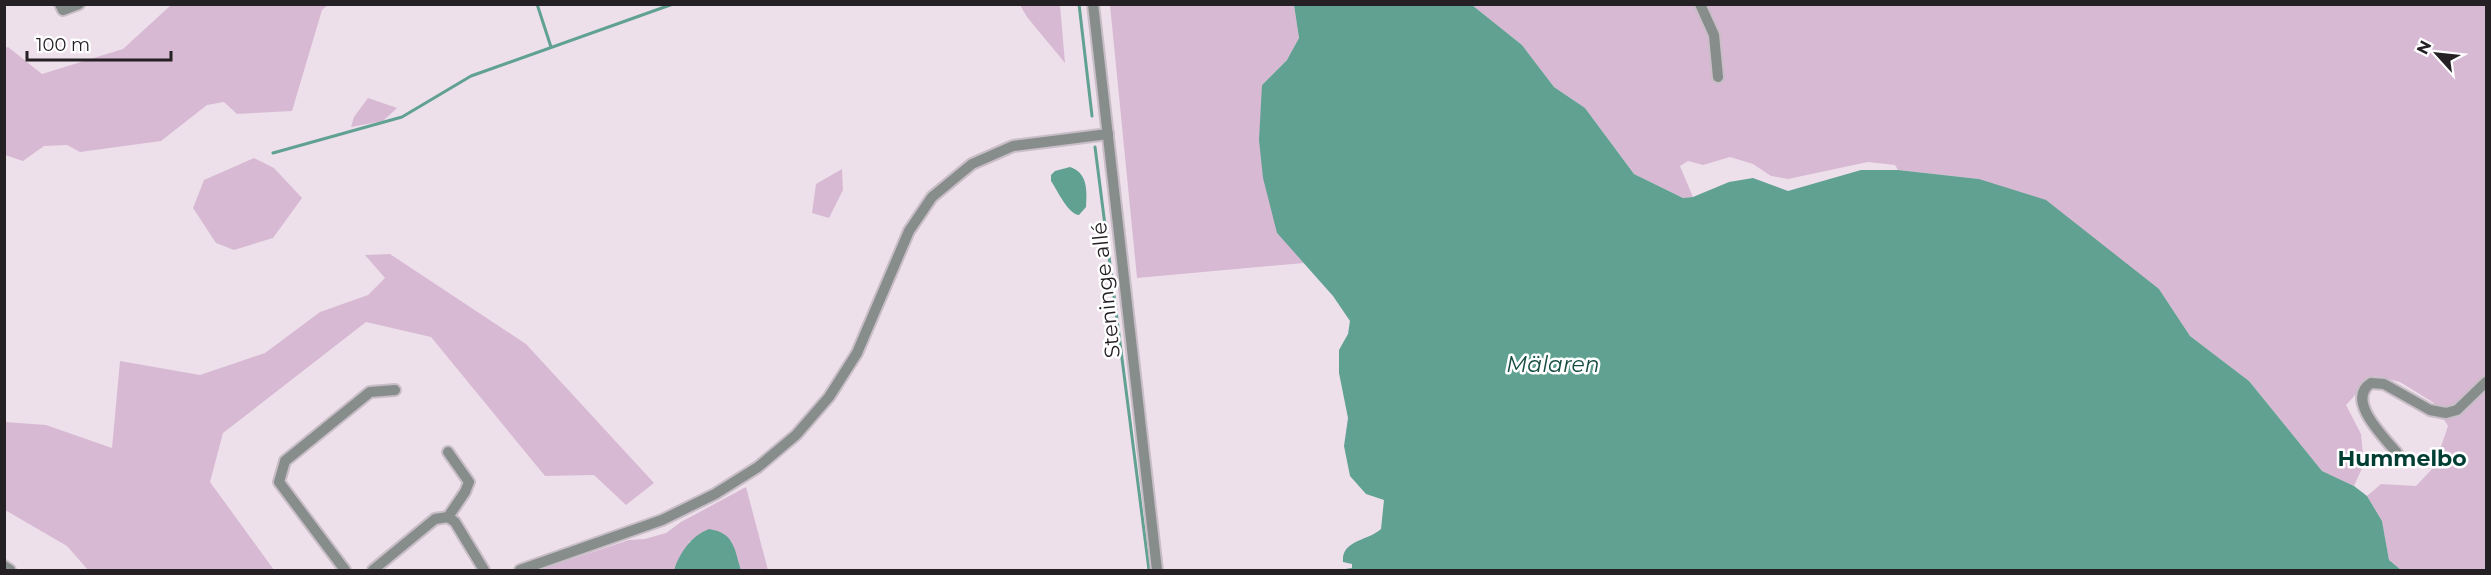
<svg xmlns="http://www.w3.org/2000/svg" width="2491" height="575" viewBox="0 0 2491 575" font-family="Montserrat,sans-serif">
	<rect width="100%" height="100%" fill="#ede0eb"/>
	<!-- green -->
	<g fill="#d8b9d3">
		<path d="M171,5H328L322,10L292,111L237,114L224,102L207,105L161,141L80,152L67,145L44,146L23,161L5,155V48L8,47L42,74L123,49Z"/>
		<path d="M1020,5H1060L1065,63L1027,17Z"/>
		<path d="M1110,5H1294L1299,38L1288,59L1262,85L1277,233L1304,263L1137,278Z"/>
		<path d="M1472,5H2486V570H2401L2389,560L2382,521L2367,496L2381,484L2416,486L2434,467L2448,426L2434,403L2400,382L2375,376L2363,381L2357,393L2346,405L2361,434L2364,464L2354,486L2322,471L2249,381L2190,336L2159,289L1979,179L1898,170L1895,165L1868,162L1788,179L1771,176L1753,164L1730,157L1703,165L1688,161L1680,166L1693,197L1683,198L1634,174L1585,108L1554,87L1522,45Z"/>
		<path d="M368,98L397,108L383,121L351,127L354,117Z"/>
		<path d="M254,158L274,168L302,198L273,238L234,250L216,243L193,208L204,180Z"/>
		<path d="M842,169L843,190L829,218L812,213L816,184Z"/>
		<path d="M390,254L526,344L654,483L626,505L594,475L545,476L431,337L366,322L223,433L210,482L274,570H88L67,546L5,510V422L46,425L112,448L120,361L200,375L265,353L320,312L368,295L385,278L365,255Z"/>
		<path d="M746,487L768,570H741L731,540L690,541L674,570H539L629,540L645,539L666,533L681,522Z"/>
	</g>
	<!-- water -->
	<g fill="#60a192">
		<path d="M1294,5H1472L1522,45L1554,87L1585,108L1634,174L1683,198L1693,197L1729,182L1753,178L1788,191L1861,170H1898L1979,179L2046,200L2159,289L2190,336L2249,381L2322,471L2354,486L2367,496L2382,521L2389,560L2401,570H1338L1352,568V564L1343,562C1341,540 1368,541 1381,529L1384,500L1366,494L1350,476L1344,446L1348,418L1339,373V350L1348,334L1350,321L1333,296L1277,233L1263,178L1259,140L1262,85L1287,60L1299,38Z"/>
		<path d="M1070,167C1088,173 1087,191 1086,207L1079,215C1067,213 1058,191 1051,181V175L1055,171Z"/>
		<path d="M709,529C735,533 734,549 741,570H674C680,552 691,536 709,529Z"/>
	</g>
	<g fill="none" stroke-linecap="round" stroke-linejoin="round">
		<!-- stream -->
		<g stroke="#60a192" stroke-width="3">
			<path d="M537,4L551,47"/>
			<path d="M1079,4L1092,116"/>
			<path d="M1095,147L1149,570"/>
			<path d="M273,153L402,117L471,76L673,4"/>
		</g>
		<defs>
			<g id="street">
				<path d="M60,4L63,10L79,4"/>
				<path d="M1093,4L1157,570"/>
				<path d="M1700,4L1714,35L1718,77"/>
				<path d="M2397,453C2384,437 2345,400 2371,383L2384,384L2430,410L2446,413L2457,410L2486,382"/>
				<path d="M448,517L465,492L469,482L448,452"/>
				<path d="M4,566L10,570"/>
				<path d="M345,570L279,482L285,461L370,392L395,390"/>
				<path d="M373,570L435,519L448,517L455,522L484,570"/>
				<path d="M520,570L662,520L715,494L758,467L796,435L829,397L857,353L909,231L932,197L972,164L1013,146L1108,134"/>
			</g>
		</defs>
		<!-- street casing -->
		<use href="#street" stroke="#c9bdc7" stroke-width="14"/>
		<!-- street -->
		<use href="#street" stroke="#868d8b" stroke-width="10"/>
	</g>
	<g text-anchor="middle" stroke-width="5" stroke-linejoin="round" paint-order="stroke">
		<!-- street labels -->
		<g font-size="21" fill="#252024" stroke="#fff">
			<text transform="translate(1106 290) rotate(-96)" y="7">Steninge allé</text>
		</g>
		<!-- water labels -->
		<g font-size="22" font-style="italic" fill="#154d42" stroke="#fff">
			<text x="1553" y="372">Mälaren</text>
		</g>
		<!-- neighbourhood labels -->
		<g font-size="22" font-weight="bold" fill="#003d33" stroke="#fff">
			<text x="2402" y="466">Hummelbo</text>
		</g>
	</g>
	<!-- border -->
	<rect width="2491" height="575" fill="none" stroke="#252024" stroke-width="12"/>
	<!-- north arrow -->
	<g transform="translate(2437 54) rotate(297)" stroke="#ffffff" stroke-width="4.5" paint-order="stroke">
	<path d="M0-4.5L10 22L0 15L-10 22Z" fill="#252024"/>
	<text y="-9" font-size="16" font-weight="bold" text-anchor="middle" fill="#252024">N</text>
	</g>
	<!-- scale -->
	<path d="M27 51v9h144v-9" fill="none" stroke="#252024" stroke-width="3"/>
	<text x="36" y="51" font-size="18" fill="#252024" stroke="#ffffff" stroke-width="4.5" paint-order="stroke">100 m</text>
</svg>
